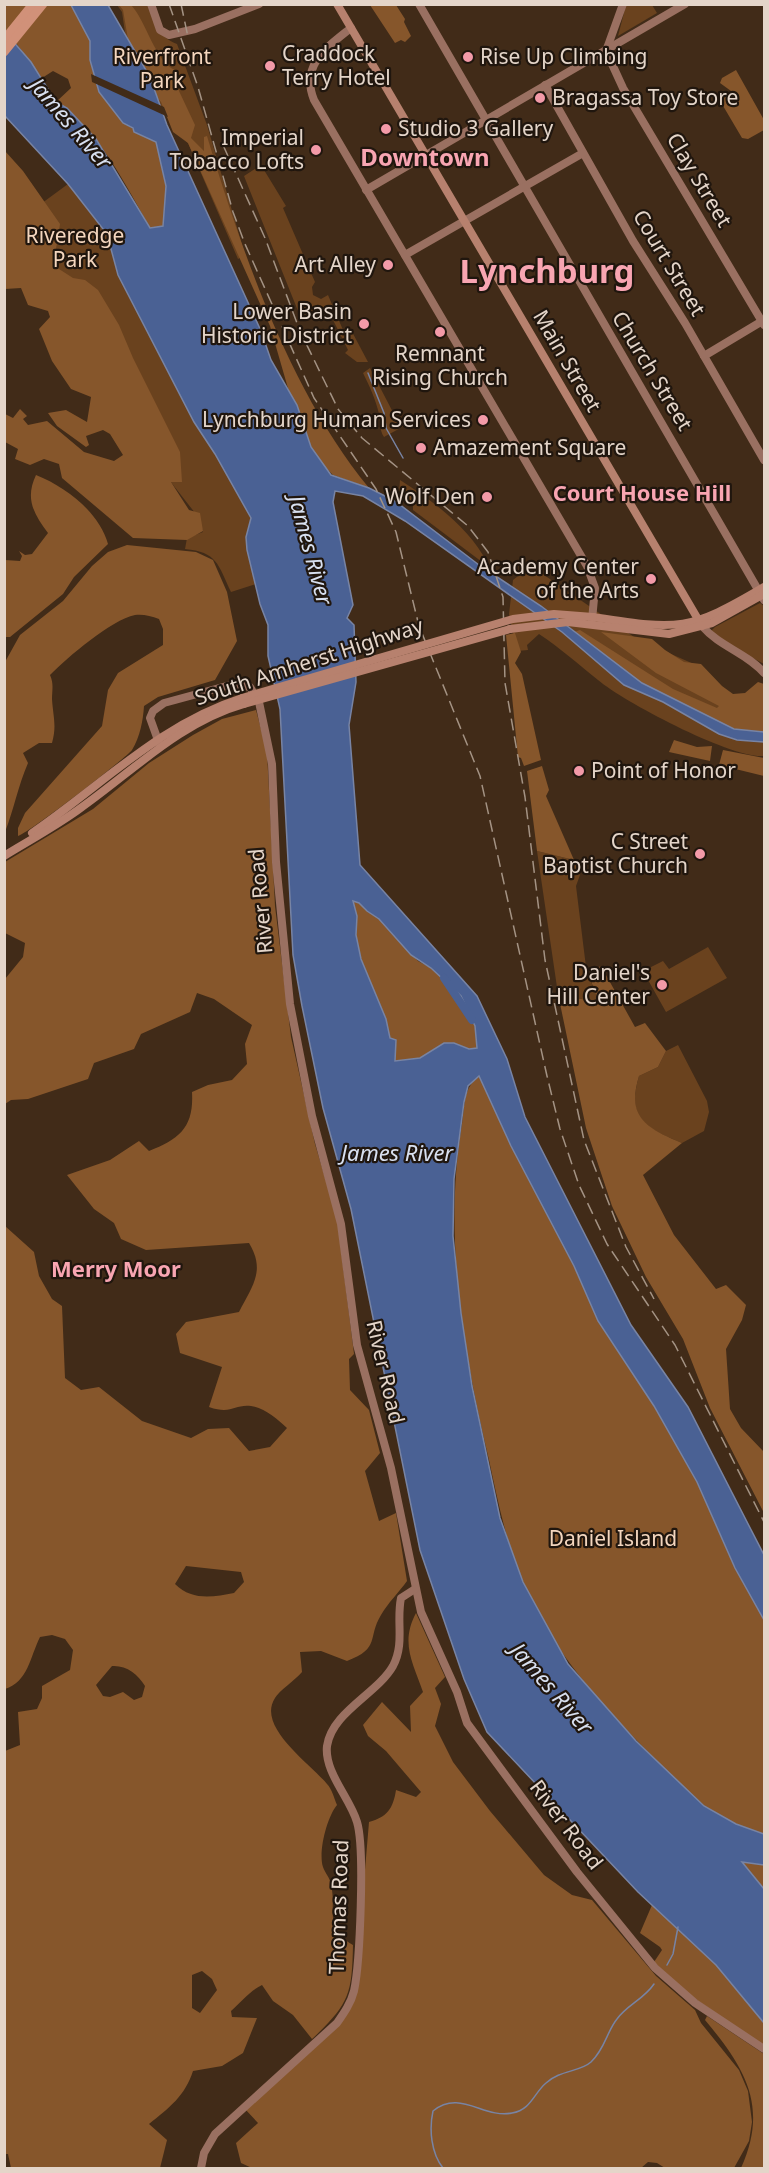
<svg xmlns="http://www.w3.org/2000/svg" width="769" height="2173" viewBox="0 0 769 2173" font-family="'Noto Sans',sans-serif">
	<rect width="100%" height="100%" fill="#412b18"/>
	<!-- green -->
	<g fill="#6a421e">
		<path d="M117,5H149C155,23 157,36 177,44L207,125L245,255L238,259L188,143L146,89L128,53L122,12Z"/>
		<path d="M626,5H652L657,13L618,36Z"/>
		<path d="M261,165L286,206L283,208L315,282L312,287L313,295L321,299L328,295L343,330L350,328L368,362H357L345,353L348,350L333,320H327L321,307L300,316L244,176Z"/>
		<path d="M68,184L107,234L118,275L194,421L215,454L251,518L246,537L256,584L231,592C218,564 217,552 185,549L187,538L203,532L199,518L159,467L19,220Z"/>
		<path d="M370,368L398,422L412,414L415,420L384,437C379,429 381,424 379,414C376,400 369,385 363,373Z"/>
		<path d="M400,480C434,502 469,527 488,564L486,565L413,510V506L399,493Z"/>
		<path d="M531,566L637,639L696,665L712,687L739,697L764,692V756C732,759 624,702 598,680C578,664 560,648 539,634L527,645L528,650L517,651L509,614L513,580Z"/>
		<path d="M760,603L764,606V664L724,643L711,631L715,627Z"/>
		<path d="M537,851L574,860L580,875L576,886L586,967L597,998L596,1002L558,994Z"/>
		<path d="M708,947L727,978L666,1012L643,971L663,961L669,969Z"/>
		<path d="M678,1045L707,1101L709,1112L704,1131L682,1143C646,1128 626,1119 639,1076L658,1067L666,1051Z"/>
	</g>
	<!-- forest -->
	<g fill="#86562b" fill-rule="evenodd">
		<path d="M4,5H31L5,32Z"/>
		<path d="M47,5H71L91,41L90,60L94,72L123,123L156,142L166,186L163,226L150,228C127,187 97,127 56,102L71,88L68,79L53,71L42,78L16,43Z"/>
		<path d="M119,5H131C145,19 156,63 175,70L179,91L195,125L191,138L204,151V137L207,136C242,253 291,393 369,488L333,475L305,447L270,326L188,143L173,132L161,102L150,90L130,51L123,10Z"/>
		<path d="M370,5H396L405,19L404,22L411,36L405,42L401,40L395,43Z"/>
		<path d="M736,70L764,120V130L748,139L742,138L719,99L729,96L731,91L720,83L722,78Z"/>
		<path d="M5,151L23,171L60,224L55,255L59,269L73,278L85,280L98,290L119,325L133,358L180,452L182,482H171L189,510L200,513L203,531L187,540L133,538L62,478L59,464L44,459L30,465L15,459L18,449L5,442V414L13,418L20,409L27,416L23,419L28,425L47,421L84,452L114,461L123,455L110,434L103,430L86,436L89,445L86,447L57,426L48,413L66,410L87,422L91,397L71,389L52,361L39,329L50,317L48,311L28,305L21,288L5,289Z"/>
		<path d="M36,475C66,487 99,512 108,544L74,577L63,594L10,637H6L5,560L20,561L22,556L19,551L25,555L32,554L48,533C33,513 25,498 36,475Z"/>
		<path d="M127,545L196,552L213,560L227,592L237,641L215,680L158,697L144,706C143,721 140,737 132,750C125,759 26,835 18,836V828L25,813L102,726L108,690L118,673L163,645V629L159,619C151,616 143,614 135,615C111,620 68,657 50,675C54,684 52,690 52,699C53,716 57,726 52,743H39L23,753L28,763C18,786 14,809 5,832V662L20,635L63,601L92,566L108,552Z"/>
		<path d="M580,630L673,689L717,708L719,706L656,673L601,632L652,639L665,650L684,662L701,664L722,686L733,694L745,693L758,682L764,684V732L734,729L642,683L574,632Z"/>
		<path d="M515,633L521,652L515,663L522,674L541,760L524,766L521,758L518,757L506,635Z"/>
		<path d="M256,710L267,752L275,906L291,1037L315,1144L337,1218L354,1354L349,1359L350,1390L369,1410L380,1453L365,1471L379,1521L396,1513L407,1581C399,1592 388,1603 381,1615C367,1638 381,1648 347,1661L321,1651L300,1652L302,1672C295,1680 279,1691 275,1698C256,1727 311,1764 327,1784C332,1789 334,1798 337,1805C327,1817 318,1852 323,1867C325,1873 330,1878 331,1884C337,1911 323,1927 353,1945C352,1995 349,2004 312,2039L293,2015L273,2001L262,1985C251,1990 241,2002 231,2011L232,2017L257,2018L243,2053L222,2066L193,2071C185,2096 169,2108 149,2124L167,2140L160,2168H11L8,2154H5V1751L20,1745L18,1712L37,1709L42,1698V1686L70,1670L73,1650L65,1639L52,1635L40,1637C30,1657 28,1682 5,1689V1226L34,1252L39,1276L52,1299L62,1306L65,1378L81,1390L99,1387L142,1421L191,1438L208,1429L229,1428L249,1451L270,1447L287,1428C277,1419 265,1408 251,1406C234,1404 232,1415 209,1407L222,1367L180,1353L176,1334L186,1322L239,1312C252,1286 266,1271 249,1243L146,1250L121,1239L114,1223L94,1209L67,1175L110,1160L139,1141L149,1151C180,1139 194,1127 192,1092L208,1085L232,1080L247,1064L245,1044L252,1025L214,999L197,993L190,1012L141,1034L134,1049L94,1063L88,1079L28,1099L11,1100L5,1104V979L23,957L25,943L5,933V862L93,809L149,763L193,735L222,719ZM186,1566L241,1572L244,1582L234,1593C213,1597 192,1601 175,1584ZM112,1666C126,1665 138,1674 145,1686L142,1697L134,1700L123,1692L110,1697L103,1696L96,1685ZM202,1971L212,1979L217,1990L200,2013L192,2008V1975Z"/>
		<path d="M674,740L697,747L712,746L710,761L669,752Z"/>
		<path d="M723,750L764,758V776L719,765Z"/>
		<path d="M542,766L549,790L546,796L574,860L537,851L527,771Z"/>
		<path d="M352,901L359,903L367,911L379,919L418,961L431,968L461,996L475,1026L477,1048L469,1049L454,1043H444L420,1058L395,1061V1040L390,1038L386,1019L361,959L356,935L357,916Z"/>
		<path d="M601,966L635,1027L645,1023L666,1051L658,1067L639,1076C626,1118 647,1128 682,1143L643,1175L674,1235L716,1289L726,1285L746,1305L742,1320L726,1349L730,1409L741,1428L764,1452V1513L710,1408L683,1339L646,1277L612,1206L586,1128L558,994L596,1002L597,998L588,972Z"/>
		<path d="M479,1076L511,1146L574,1266L598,1321L654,1406L697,1482L735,1568L764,1620V1834C745,1829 723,1820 707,1808C686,1794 669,1773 651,1755C600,1703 551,1650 523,1582C506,1542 498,1502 489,1460C463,1350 443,1236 462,1124C465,1105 463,1088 479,1076Z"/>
		<path d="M416,1613L445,1677L435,1688L441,1704L435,1726L453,1762L490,1811L544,1875L572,1895L592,1900L656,1976L695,2010L701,2023L739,2070L748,2091L752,2122L749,2141L734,2168H665L657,2163L648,2162L641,2168H252L241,2163L236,2143L258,2123L245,2109L339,2025L354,2001L369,1822C387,1817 393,1809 396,1790L416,1797L421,1792L386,1751L368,1736L363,1725L382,1702L411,1732L410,1706L423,1692C413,1663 400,1643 416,1613Z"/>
		<path d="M741,1861L764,1865V1889Z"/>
		<path d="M652,1905L716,1965L764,2023V2046L685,1992L654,1962L662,1950L660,1947L640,1933Z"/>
		<path d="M707,2016L764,2054V2168H741C769,2106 745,2068 705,2020Z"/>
	</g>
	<!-- water -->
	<path fill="#4a6194" stroke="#7884a4" stroke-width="1.5" fill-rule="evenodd" d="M71,5H108L150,77L167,125L261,331L271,360L297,405L311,447L331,475L369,488L395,501L479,565L541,606L642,683L734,729L764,732V742L737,740L719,734L663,702L624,685L562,632L405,521L363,496L335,491L333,502L353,605L347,618L354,625L356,682L349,725L360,865L477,996L507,1059L525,1117L631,1325L688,1407L764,1555V1620L735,1568L697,1482L654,1406L598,1321L574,1266L511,1146L479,1076L468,1086L464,1102L454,1179L453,1236L461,1313L472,1386L500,1518L523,1582L568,1664L636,1741L704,1806L736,1824L764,1834V1865L742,1862L764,1889V2023L716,1965L638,1892L487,1732L464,1679L420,1550L351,1209L323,1108L302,1006L293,955L280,709L268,656V625L260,604L247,550L246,537L251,518L215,454L194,422L118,275L107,234L68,184L5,116V32L31,62L56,102L67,108L96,139L150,228L163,226L166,186L156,142L134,132L133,128L123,123L99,92L90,60V41ZM353,901L359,903L367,911L379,919L411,955L431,968L461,996L475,1026L477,1048L469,1049L454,1043H444L420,1058L395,1061L396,1040L390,1038L386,1019L361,959L356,935L357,916Z"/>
	<!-- pier -->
	<path fill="#412b18" d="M91,74L164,107L168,117L92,82Z"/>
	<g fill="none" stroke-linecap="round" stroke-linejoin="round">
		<!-- stream -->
		<g stroke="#7884a4" stroke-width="1.5">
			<path d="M368,373L384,413L386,428L403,458"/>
			<path d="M667,1965L673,1954L678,1927"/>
			<path d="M443,2168C431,2153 429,2129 433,2111C460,2089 484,2119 512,2113C531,2110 534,2093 546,2083C560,2070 580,2072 591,2062C605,2049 607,2031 617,2019C627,2005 644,1999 654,1984"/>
		</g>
		<!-- river -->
		<path stroke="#4a6194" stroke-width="8" d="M444,978L472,1020"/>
		<!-- secondary -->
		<g stroke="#9a7061" stroke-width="8">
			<path d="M151,4L160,30L169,35L195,29L259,4"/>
			<path d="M419,4L764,600"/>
			<path d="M351,28C326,48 300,65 314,100L587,566L595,588L592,620"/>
			<path d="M606,51L623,88L764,325"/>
			<path d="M606,51L623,4"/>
			<path d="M545,85L633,241L685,323L764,460"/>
			<path d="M366,190L685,4"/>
			<path d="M405,255L583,153"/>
			<path d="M704,356L764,320"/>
			<path d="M702,626C720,647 747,653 764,673"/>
			<path d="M159,743L150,718L153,711L164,703L234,684L250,687L259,702L272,764L276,862L290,1004L312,1116L341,1224L357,1345L391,1468L421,1612L457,1692L467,1723L577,1872L655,1968L695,2003L764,2049"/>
			<path d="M201,2168L204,2153L215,2134L337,2023C344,2013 351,2003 354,1991C360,1963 365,1848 357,1822C350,1798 324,1772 327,1746C332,1712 377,1694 393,1666C405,1643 396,1622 401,1598L415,1589"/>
		</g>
		<!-- primary -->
		<g stroke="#b7816e" stroke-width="8">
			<path d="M337,4L702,626"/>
			<path d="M593,617C679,630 688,632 764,587"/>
			<path d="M510,629L568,622L669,634L712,623L764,594"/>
			<path d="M32,833C101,786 160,724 242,698"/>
			<path d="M4,856C30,840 58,825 82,807C134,770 181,722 244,704"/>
		</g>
		<!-- highway -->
		<g stroke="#d19179" stroke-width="9">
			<path d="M4,40L33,4"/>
			<path d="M4,52L43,4"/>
		</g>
		<!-- rail -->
		<g stroke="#a49384" stroke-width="1.5" stroke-dasharray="12 6" stroke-linecap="butt">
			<path d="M169,4L198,87L233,212L245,244L314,398L376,489L396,532L419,626L480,776L547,1076L560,1129L579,1185L607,1244L675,1345L764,1522"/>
			<path d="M181,4L188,37"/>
			<path d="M223,145L265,238L300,331L338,409L362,438L468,526L488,552L503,597L505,683L525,797L545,960L584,1140L626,1247L654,1299"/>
		</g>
		<!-- primary-bridge -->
		<g stroke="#b7816e" stroke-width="8">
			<path d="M242,698L513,619L554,614L593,617"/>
			<path d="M244,704L510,629"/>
		</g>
	</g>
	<!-- markers -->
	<g fill="#f39aa8" stroke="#20160e" stroke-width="2">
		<circle cx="468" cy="57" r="6"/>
		<circle cx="270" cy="66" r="6"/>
		<circle cx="540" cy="98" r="6"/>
		<circle cx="386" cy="129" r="6"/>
		<circle cx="316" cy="150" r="6"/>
		<circle cx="388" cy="265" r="6"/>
		<circle cx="364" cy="324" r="6"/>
		<circle cx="440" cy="332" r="6"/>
		<circle cx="483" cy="420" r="6"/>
		<circle cx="421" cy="448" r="6"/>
		<circle cx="487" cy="497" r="6"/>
		<circle cx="651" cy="579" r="6"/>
		<circle cx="579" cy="771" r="6"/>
		<circle cx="700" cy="854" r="6"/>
		<circle cx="662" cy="985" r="6"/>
	</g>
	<g text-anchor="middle" stroke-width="4.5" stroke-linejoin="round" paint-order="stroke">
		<!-- poi labels -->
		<g font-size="21" fill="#e4d5c9" stroke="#20160e" text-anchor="end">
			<text x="282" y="61" text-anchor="start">Craddock<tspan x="282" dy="24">Terry Hotel</tspan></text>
			<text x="480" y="64" text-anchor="start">Rise Up Climbing</text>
			<text x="552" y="105" text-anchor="start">Bragassa Toy Store</text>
			<text x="398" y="136" text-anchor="start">Studio 3 Gallery</text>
			<text x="304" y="145">Imperial<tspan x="304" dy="24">Tobacco Lofts</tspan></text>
			<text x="376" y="272">Art Alley</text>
			<text x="352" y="319">Lower Basin<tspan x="352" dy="24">Historic District</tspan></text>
			<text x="440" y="361" text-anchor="middle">Remnant<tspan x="440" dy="24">Rising Church</tspan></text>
			<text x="471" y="427">Lynchburg Human Services</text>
			<text x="433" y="455" text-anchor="start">Amazement Square</text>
			<text x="475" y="504">Wolf Den</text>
			<text x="639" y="574">Academy Center<tspan x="639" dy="24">of the Arts</tspan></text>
			<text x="591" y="778" text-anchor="start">Point of Honor</text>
			<text x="688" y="849">C Street<tspan x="688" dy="24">Baptist Church</tspan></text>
			<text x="650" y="980">Daniel's<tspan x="650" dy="24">Hill Center</tspan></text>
		</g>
		<!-- park labels -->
		<g font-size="21" fill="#f4d6be" stroke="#20160e">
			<text x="162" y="64">Riverfront<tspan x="162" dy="24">Park</tspan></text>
			<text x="75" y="243">Riveredge<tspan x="75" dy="24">Park</tspan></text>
			<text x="613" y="1546">Daniel Island</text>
		</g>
		<!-- street labels -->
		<g font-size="21" fill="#e4d5c9" stroke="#20160e">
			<text transform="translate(699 180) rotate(59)" y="7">Clay Street</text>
			<text transform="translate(669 263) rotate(59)" y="7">Court Street</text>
			<text transform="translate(567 361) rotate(60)" y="7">Main Street</text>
			<text transform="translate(652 371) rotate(59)" y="7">Church Street</text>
			<text transform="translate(309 662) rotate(-18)" y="7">South Amherst Highway</text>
			<text transform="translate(261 901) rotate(-95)" y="7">River Road</text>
			<text transform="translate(385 1372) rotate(77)" y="7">River Road</text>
			<text transform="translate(566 1825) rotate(53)" y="7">River Road</text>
			<text transform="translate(339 1907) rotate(-88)" y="7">Thomas Road</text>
		</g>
		<!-- water labels -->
		<g font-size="22" font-style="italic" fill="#d8e0f0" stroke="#20160e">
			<text transform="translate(71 123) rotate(49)" y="8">James River</text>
			<text transform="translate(311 550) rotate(75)" y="8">James River</text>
			<text x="397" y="1161">James River</text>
			<text transform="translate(552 1688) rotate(49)" y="8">James River</text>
		</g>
		<!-- neighbourhood labels -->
		<g font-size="22" font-weight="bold" fill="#f8a5b2" stroke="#20160e">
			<text x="642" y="501">Court House Hill</text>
			<text x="116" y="1277">Merry Moor</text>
		</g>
		<!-- quarter labels -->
		<g font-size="24" font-weight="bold" fill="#f8a5b2" stroke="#20160e">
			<text x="425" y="166">Downtown</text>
		</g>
		<!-- town labels -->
		<g font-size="33" font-weight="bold" fill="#f8a5b2" stroke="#20160e">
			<text x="547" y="283">Lynchburg</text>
		</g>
	</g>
	<!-- border -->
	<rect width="769" height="2173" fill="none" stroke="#e4d5c9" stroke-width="12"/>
</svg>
